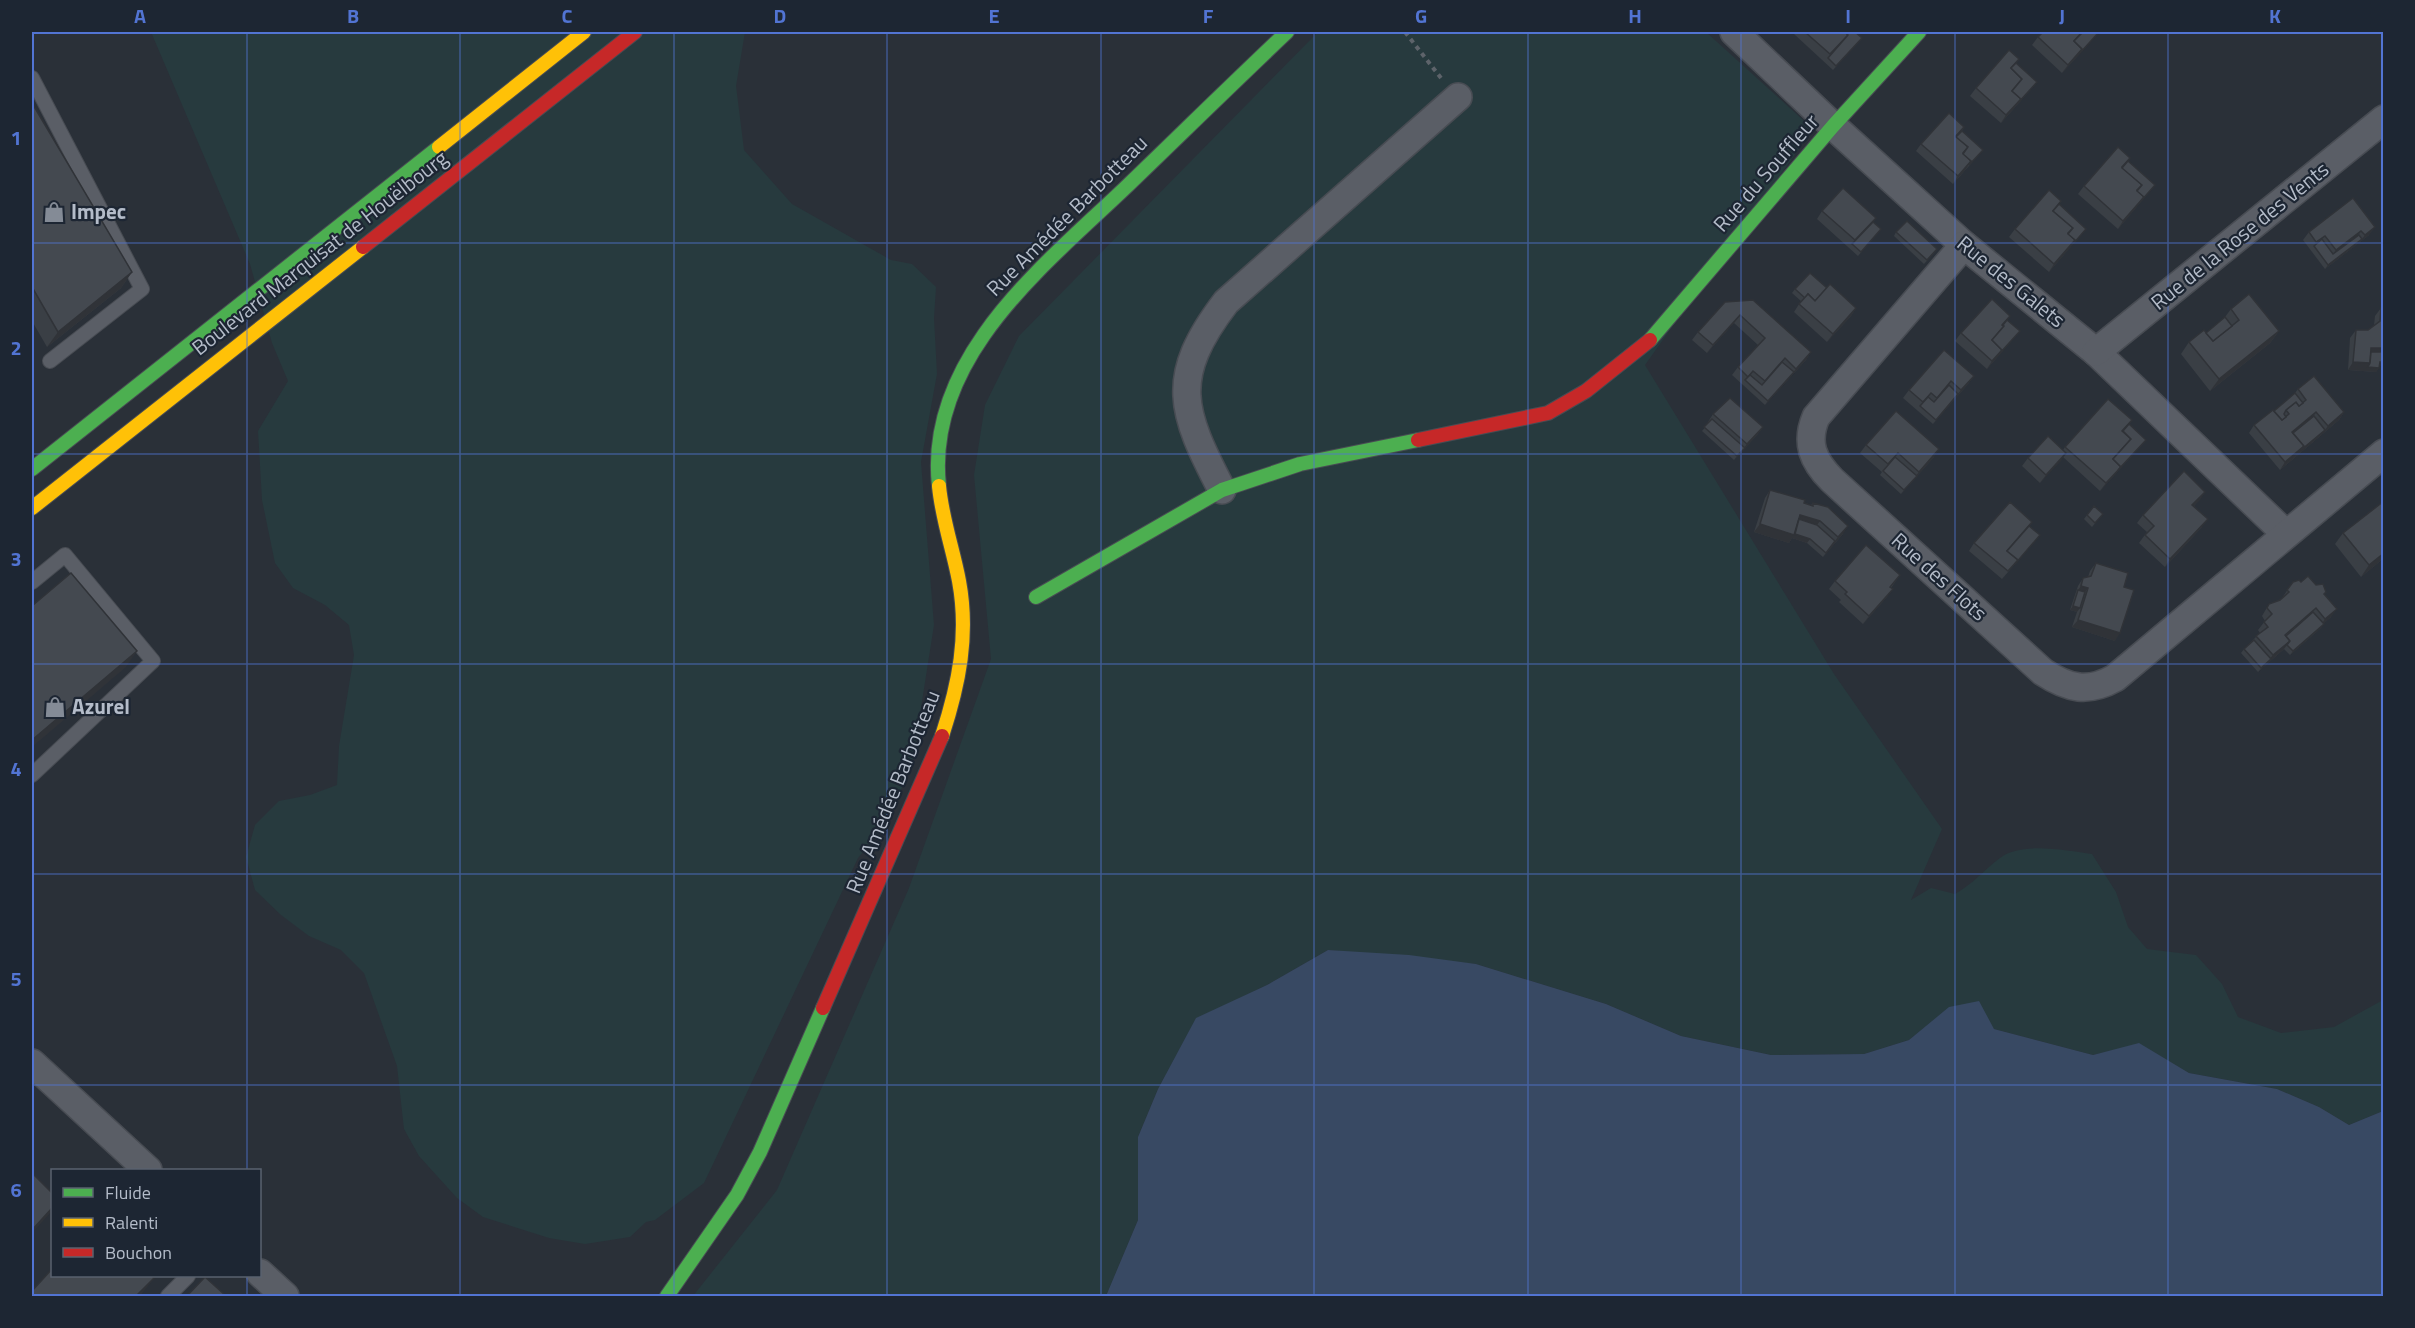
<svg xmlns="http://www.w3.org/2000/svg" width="2415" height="1328" viewBox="0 0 2415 1328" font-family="'Titillium Web',sans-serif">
	<rect width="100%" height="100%" fill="#2a3038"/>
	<!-- green -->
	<g fill="#273a3e">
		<path d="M151,32H745L736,86L744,150L792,204L891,260L912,264L936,287L934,318L937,374L921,462L934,625L912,765L884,828L858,858L704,1183L655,1220L646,1222L630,1237L585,1244L549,1238L483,1217L457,1198L419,1156L404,1129L397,1066L364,973L341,950L309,936L281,915L255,890L246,857L255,825L279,801L310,795L337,785L339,746L354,655L349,625L325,605L293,588L275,563L262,500L258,431L288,381L272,343L250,264Z"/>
		<path d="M1318,32H1706L1813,129L1645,365L1834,674L1942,829L1911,900L1931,888L1955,894C1973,884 1984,870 2000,858C2021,841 2067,851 2092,854L2116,892L2128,927L2147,949L2196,955L2222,984L2238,1017L2281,1033L2334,1027L2383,1000V1111L2349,1125L2319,1107L2277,1089L2189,1073L2139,1044L2093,1055L1994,1029L1950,1007L1909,1040L1864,1054L1771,1055L1681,1036L1606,1004L1476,964L1328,950L1267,985L1196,1019L1158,1089L1138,1137V1220L1106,1296H693L777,1190L909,888L991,659L974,475L985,405L1019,336Z"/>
	</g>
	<!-- water -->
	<path fill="#384963" d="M1328,950L1409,955L1476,964L1606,1004L1681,1036L1771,1055L1864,1054L1909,1040L1949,1007L1979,1001L1994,1029L2093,1055L2139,1043L2189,1073L2277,1089L2319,1107L2349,1125L2383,1111V1296H1106L1138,1220V1137L1158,1089L1196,1018L1267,985Z"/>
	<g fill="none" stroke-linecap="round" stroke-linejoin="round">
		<defs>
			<g id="lane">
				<path d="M32,78L142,289L50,361"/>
				<path d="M32,582L65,555L153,661L32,775"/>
				<path d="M168,1296L188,1276"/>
			</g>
			<g id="street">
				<path d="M1734,32L1833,126L1964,245L2096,352L2286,534"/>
				<path d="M1964,245L1816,417C1805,443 1813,461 1832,480L2043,672C2069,689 2088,693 2115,678L2384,453"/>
				<path d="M2096,352L2384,119"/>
				<path d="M1222,490C1181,411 1168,378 1226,302L1458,97"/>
				<path d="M32,1063L148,1170"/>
				<path d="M260,1273L285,1296"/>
			</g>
			<g id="fast">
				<path d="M1650,340L1833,126L1919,32"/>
				<path d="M32,469L439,147"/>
				<path d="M939,486C925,359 1042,267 1124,189C1178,137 1232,84 1287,32"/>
				<path d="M1036,597L1222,490L1300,464L1418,440"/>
				<path d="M667,1296L737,1195L760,1152L823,1008"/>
			</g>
			<g id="slow">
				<path d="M439,147L584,32"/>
				<path d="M939,486C942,519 953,549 959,581C969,635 959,684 942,736"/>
				<path d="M32,508L363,247"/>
			</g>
			<g id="jam">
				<path d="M363,247L635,32"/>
				<path d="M1418,440L1548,413L1586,391L1650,340"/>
				<path d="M823,1008L942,736"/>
			</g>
		</defs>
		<!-- lane casing -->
		<use href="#lane" stroke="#484c53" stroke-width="16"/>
		<!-- street casing -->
		<use href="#street" stroke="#484c53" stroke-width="30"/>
		<!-- fast casing -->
		<use href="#fast" stroke="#484c53" stroke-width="16"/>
		<!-- slow casing -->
		<use href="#slow" stroke="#484c53" stroke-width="16"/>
		<!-- jam casing -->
		<use href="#jam" stroke="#484c53" stroke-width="16"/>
		<!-- path -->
		<path stroke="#5d636a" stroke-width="4" stroke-dasharray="4.5 4.5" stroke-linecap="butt" d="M1405,32L1441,78"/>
		<!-- lane -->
		<use href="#lane" stroke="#5a5e66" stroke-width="14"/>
		<!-- street -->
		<use href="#street" stroke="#5a5e66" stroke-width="27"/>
		<!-- fast -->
		<use href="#fast" stroke="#4caf50" stroke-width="14"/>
		<!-- slow -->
		<use href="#slow" stroke="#ffc107" stroke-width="14"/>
		<!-- jam -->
		<use href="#jam" stroke="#c62828" stroke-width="14"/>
	</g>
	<!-- wall -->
	<g fill="#3a3f45">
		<path d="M1795,32H1855L1862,38L1833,70L1794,34Z"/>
		<path d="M2096,36L2062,73L2032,45L2038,37Z"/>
		<path d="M2016,63L2034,86L2001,123L1970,96L1976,88Z"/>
		<path d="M32,103L132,272L121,288L47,347L32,321Z"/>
		<path d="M1964,127L1962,131L1983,150L1953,184L1916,151L1921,144Z"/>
		<path d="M2130,158L2128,161L2155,185L2118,229L2078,194L2084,186Z"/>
		<path d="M2353,198L2369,235L2325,269L2303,240L2309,232Z"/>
		<path d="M2059,204L2086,229L2049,272L2009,237L2015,229Z"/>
		<path d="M1822,211L1876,218L1873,222L1881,229L1858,256L1817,219Z"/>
		<path d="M1896,232L1934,253L1924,264L1894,236Z"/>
		<path d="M1827,288L1856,308L1851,316L1827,342L1794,312L1801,301L1792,293L1795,289Z"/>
		<path d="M1725,302L1811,352L1806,360L1765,405L1732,375L1738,367L1758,345L1734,323L1707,353L1692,340L1698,332Z"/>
		<path d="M2381,308L2379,367L2376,372L2348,370L2350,338L2356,330H2368L2374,325L2375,316Z"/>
		<path d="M2231,309L2279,331L2270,343L2210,391L2181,354L2189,342L2206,333L2225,317Z"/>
		<path d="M2010,316L2007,320L2020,331L1987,369L1955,341L1961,333Z"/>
		<path d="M1974,376L1968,384L1933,424L1903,398L1909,390Z"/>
		<path d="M2298,389L2344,412L2339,420L2280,470L2249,433L2254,425L2274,411L2295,393Z"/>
		<path d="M1713,414L1763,427L1757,435L1734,460L1702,431L1709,423L1708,422Z"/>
		<path d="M2132,420L2129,424L2146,440L2100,491L2063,457L2040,483L2022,466L2028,458L2063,450L2065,447Z"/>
		<path d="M1866,445L1934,457L1901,494L1880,475L1882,472L1860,453Z"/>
		<path d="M1770,490L1811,505L1813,503L1843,534L1823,557L1807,543L1792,538L1789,543L1754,532L1765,498Z"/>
		<path d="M2205,492L2194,506L2202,527L2165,567L2139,543L2147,532L2137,523L2143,515Z"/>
		<path d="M2384,501V558L2361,577L2335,544L2343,533Z"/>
		<path d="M2103,514L2092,527L2084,519L2087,515Z"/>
		<path d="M2032,522L2029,526L2040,535L2002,579L1969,551L1974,543Z"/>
		<path d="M2096,563L2124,587L2115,641L2072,627L2077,612L2070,610L2078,586L2083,578L2088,577L2090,571Z"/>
		<path d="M1900,575L1891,588L1887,597L1863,624L1839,602L1841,600L1829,589L1835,581Z"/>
		<path d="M2293,582L2316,585L2326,592L2324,594L2331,617L2323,624L2321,628L2290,655L2284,649L2258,672L2241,653L2244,649L2260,633L2258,630L2265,621L2262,616L2269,604L2280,600L2282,598Z"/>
	</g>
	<!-- shaded-wall -->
	<g fill="#303338">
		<path d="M2099,32L2096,36L2062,73L2068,65Z"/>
		<path d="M2037,82L2034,86L2001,123L2006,115Z"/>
		<path d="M1971,161L1966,169L1953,184L1958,176Z"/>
		<path d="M2155,185L2152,189L2118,229L2123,221Z"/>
		<path d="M2375,227L2369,235L2325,269L2328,265L2362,239L2365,235Z"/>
		<path d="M2086,229L2083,233L2049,272L2054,264Z"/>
		<path d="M2361,231L2356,239L2330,258L2336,250Z"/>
		<path d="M132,272L121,288L47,347L58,332Z"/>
		<path d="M1856,308L1851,316L1827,342L1833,334Z"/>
		<path d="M1740,315L1734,323L1707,353L1713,345Z"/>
		<path d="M2020,331L2017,335L1987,369L1992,361Z"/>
		<path d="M2279,331L2270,343L2210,391L2219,379Z"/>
		<path d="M2371,348H2384V351L2377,356L2368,352Z"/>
		<path d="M1811,352L1806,360L1765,405L1768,401Z"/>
		<path d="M2353,362L2370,363L2379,368L2376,372L2348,370Z"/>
		<path d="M2380,362L2384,363V366H2377Z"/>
		<path d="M1974,376L1968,384L1933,424L1961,390Z"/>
		<path d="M2316,412L2311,420L2290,437L2292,432Z"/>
		<path d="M2344,412L2339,420L2280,470L2285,462L2325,430L2328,426Z"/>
		<path d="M1763,427L1757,435L1734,460L1747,444Z"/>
		<path d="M1939,449L1934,457L1901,494L1919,472Z"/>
		<path d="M2066,453L2061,461L2040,483L2046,475Z"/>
		<path d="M2121,467L2116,474L2100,491L2106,483Z"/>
		<path d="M2205,492L2200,500L2187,513L2192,505Z"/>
		<path d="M1800,515L1820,521L1814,529L1796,523Z"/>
		<path d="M2208,519L2202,527L2165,567L2170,559Z"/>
		<path d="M1760,524L1793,534L1810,539L1807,543L1792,538L1789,543L1754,532Z"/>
		<path d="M1848,526L1843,534L1823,557L1838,537Z"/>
		<path d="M2384,553V558L2361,577L2369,565Z"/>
		<path d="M2081,586L2088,588L2082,596L2078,590Z"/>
		<path d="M1893,589L1887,597L1863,624L1869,616Z"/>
		<path d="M2073,606L2080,608L2077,612L2070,610Z"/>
		<path d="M2337,609L2331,617L2320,627L2325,619Z"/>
		<path d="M2078,620L2120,633L2115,641L2072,627Z"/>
		<path d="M2324,624L2321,628L2290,655L2293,651Z"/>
		<path d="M2290,641L2284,649L2258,672L2273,655Z"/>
		<path d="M137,651L126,667L32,747V740Z"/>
		<path d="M52,1208V1211L32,1233V1230Z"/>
		<path d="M154,1278L140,1296H136Z"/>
	</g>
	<!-- building -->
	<g fill="#444950" stroke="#303338" stroke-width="1.5">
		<path d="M1805,32H1845L1848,35L1830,54Z"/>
		<path d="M1845,32H1855L1862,38L1836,66L1828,58L1848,35Z"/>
		<path d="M2043,32H2082L2074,41L2082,49L2068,65L2038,37Z"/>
		<path d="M2083,32H2099L2080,53L2082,49L2074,41Z"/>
		<path d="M2009,50L2019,59L2011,68L2022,79L2012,91L2021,99L2006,115L1976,88Z"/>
		<path d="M2016,63L2037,82L2018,103L2021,99L2012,91L2022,79L2011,68Z"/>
		<path d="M32,103L132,272L58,332L32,287Z"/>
		<path d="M1949,113L1964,127L1956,136L1968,147L1963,153L1971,161L1958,176L1921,144Z"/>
		<path d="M1962,131L1983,150L1969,165L1971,161L1963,154L1968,147L1956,137Z"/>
		<path d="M2118,147L2130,158L2122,167L2142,185L2137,190L2144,197L2123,221L2084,186Z"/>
		<path d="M2128,161L2155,185L2141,201L2144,197L2137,191L2142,185L2122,168Z"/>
		<path d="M1843,188L1876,218L1855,240L1822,211Z"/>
		<path d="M2049,190L2061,201L2053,211L2073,228L2068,233L2075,240L2054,264L2015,229Z"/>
		<path d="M2353,198L2375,227L2365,235L2361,231L2336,250L2325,236L2316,242L2309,232Z"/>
		<path d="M2059,204L2086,229L2073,244L2075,240L2068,234L2073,228L2053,211Z"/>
		<path d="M1907,221L1937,249L1927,260L1896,232Z"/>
		<path d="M1873,222L1881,229L1861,252L1852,244Z"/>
		<path d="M2359,235L2362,239L2328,265L2314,246L2322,239L2333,254Z"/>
		<path d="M1810,273L1827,288L1815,301L1808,294L1805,298L1795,289Z"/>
		<path d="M1830,284L1856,308L1833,334L1799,304L1808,294L1815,301Z"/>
		<path d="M2249,294L2279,331L2219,379L2189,342L2204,330L2213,341L2239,320L2231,309Z"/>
		<path d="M1992,299L2010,316L2002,325L2004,326L1992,340L2002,350L1992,361L1961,333Z"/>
		<path d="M1753,300L1811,352L1796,369L1785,358L1765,381L1753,371L1748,377L1738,367L1765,338L1740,315L1713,345L1698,332L1725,302Z"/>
		<path d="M2381,308L2384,309V348H2371L2370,363L2353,362L2356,330H2368L2380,321Z"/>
		<path d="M2225,317L2232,326L2213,341L2206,333Z"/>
		<path d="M2007,320L2020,331L2000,353L2002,350L1992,340L2004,326L2003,325Z"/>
		<path d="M1944,350L1974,376L1961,390L1951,381L1937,398L1931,393L1923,402L1909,390Z"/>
		<path d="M2384,350V363L2380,362L2379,368L2368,367L2370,363L2371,352H2380Z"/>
		<path d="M1782,362L1794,372L1768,401L1745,380L1750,375L1762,385Z"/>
		<path d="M2314,376L2344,412L2328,426L2316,412L2292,432L2304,446L2285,462L2254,425L2273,410L2282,420L2289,414L2286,410L2296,402L2299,406L2306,400L2298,389Z"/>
		<path d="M1949,385L1958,394L1936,420L1920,406L1928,397L1934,402Z"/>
		<path d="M2295,393L2303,403L2299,406L2296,402L2286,410L2284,414L2286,417L2282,420L2274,411Z"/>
		<path d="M1730,398L1763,427L1747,444L1713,414Z"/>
		<path d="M2108,399L2132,420L2122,431L2131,439L2113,459L2121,467L2106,483L2065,447Z"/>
		<path d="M1896,411L1939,449L1919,472L1898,453L1888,464L1866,445Z"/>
		<path d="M2314,416L2325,430L2301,450L2304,446L2293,433Z"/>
		<path d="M1712,419L1745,448L1737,456L1704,427Z"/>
		<path d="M2129,424L2146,440L2118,470L2121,467L2113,459L2131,439L2123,431Z"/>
		<path d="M2048,436L2066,453L2046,475L2028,458Z"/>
		<path d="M1895,457L1917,476L1904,490L1883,471Z"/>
		<path d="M2184,471L2205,492L2192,505L2208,519L2170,559L2145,535L2154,526L2143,515Z"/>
		<path d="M1770,490L1805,500L1804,503L1813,506V503L1828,507L1848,526L1838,537L1820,521L1800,515L1794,535L1760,524Z"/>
		<path d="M2384,501V553L2369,565L2343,533Z"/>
		<path d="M2010,502L2032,522L2007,551L2018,560L2008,571L1974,543Z"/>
		<path d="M2094,506L2103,514L2095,523L2087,515Z"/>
		<path d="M1799,519L1817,525L1835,541L1826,553L1810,539L1795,534Z"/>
		<path d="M2029,526L2040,535L2015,564L2018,560L2007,551Z"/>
		<path d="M1866,545L1900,575L1890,587L1893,589L1869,616L1845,594L1847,592L1835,581Z"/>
		<path d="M2096,563L2128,573L2124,587L2134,590L2120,633L2078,620L2088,588L2081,586L2083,578L2091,576Z"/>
		<path d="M71,573L137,651L32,740V606Z"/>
		<path d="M2308,576L2316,585L2323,584L2326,592L2324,594L2337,609L2325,619L2316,608L2285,635L2290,641L2273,655L2256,636L2268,627L2264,622L2272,614L2267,608L2269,604L2280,600L2289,592L2287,590L2293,582L2299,580L2301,582Z"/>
		<path d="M2078,590L2085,592L2080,608L2073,606Z"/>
		<path d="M2313,612L2324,624L2293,651L2287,645L2290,641L2286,636Z"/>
		<path d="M2254,640L2271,659L2261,668L2244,649Z"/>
		<path d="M32,1173L52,1193V1208L32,1230Z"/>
		<path d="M52,1269V1275H151L154,1278L136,1296H32V1291Z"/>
		<path d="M205,1277L226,1296H187Z"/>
	</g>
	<!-- grid -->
	<path fill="none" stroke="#5274d3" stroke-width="1.5" stroke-opacity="0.55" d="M247,32V1170M460,32V1296M674,32V1296M887,32V1296M1101,32V1296M1314,32V1296M1528,32V1296M1741,32V1296M1955,32V1296M2168,32V1296M32,243H2384M32,454H2384M32,664H2384M32,874H2384M32,1085H2384M247,1276V1296"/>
	<!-- icons -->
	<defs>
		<symbol id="shop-bare" viewBox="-9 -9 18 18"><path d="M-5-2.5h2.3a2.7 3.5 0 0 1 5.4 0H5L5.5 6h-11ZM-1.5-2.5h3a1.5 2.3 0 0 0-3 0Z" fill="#848b96" stroke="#1d2633" stroke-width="2.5" paint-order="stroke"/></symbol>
	</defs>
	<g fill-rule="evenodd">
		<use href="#shop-bare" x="39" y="197" width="30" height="30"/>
		<use href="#shop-bare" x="40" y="692" width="30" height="30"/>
	</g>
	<g text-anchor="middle" stroke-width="4.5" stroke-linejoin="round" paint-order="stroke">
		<!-- street labels -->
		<g font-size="21" fill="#b4bcc9" stroke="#1d2633">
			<text transform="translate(1766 173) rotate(-49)" y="7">Rue du Souffleur</text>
			<text transform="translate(1067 216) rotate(-45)" y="7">Rue Amédée Barbotteau</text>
			<text transform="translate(2240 236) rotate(-39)" y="7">Rue de la Rose des Vents</text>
			<text transform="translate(320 253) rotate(-38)" y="7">Boulevard Marquisat de Houëlbourg</text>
			<text transform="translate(2011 282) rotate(39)" y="7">Rue des Galets</text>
			<text transform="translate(1939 577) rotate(42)" y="7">Rue des Flots</text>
			<text transform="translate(893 792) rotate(-68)" y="7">Rue Amédée Barbotteau</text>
		</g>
		<!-- poi labels -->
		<g font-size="21" font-weight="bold" fill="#b4bcc9" stroke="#1d2633" text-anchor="start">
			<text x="71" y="219">Impec</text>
			<text x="72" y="714">Azurel</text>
		</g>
	</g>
	<!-- border -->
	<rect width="2415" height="1328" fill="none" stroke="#1d2633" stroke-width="66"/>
	<!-- legend -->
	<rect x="51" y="1169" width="210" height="108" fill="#1d2633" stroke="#59626f" stroke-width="1.5"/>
	<rect x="63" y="1188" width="30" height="9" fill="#4caf50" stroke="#59626f" stroke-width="1.5"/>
	<text x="105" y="1199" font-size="18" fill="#b4bcc9">Fluide</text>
	<rect x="63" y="1218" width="30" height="9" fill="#ffc107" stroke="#59626f" stroke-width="1.5"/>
	<text x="105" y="1229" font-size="18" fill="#b4bcc9">Ralenti</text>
	<rect x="63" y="1248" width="30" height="9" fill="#c62828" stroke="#59626f" stroke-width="1.5"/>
	<text x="105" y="1259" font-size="18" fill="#b4bcc9">Bouchon</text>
	<rect x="33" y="33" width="2349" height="1262" fill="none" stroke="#5274d3" stroke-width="2"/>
	<g font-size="20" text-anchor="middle" font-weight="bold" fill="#5274d3">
		<text x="140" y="23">A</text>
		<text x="353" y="23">B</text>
		<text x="567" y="23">C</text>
		<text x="780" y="23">D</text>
		<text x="994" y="23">E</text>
		<text x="1208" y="23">F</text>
		<text x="1421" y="23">G</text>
		<text x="1635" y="23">H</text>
		<text x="1848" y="23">I</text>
		<text x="2062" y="23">J</text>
		<text x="2275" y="23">K</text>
		<text x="16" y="145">1</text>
		<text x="16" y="355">2</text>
		<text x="16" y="566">3</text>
		<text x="16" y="776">4</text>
		<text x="16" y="986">5</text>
		<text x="16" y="1197">6</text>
	</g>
</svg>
